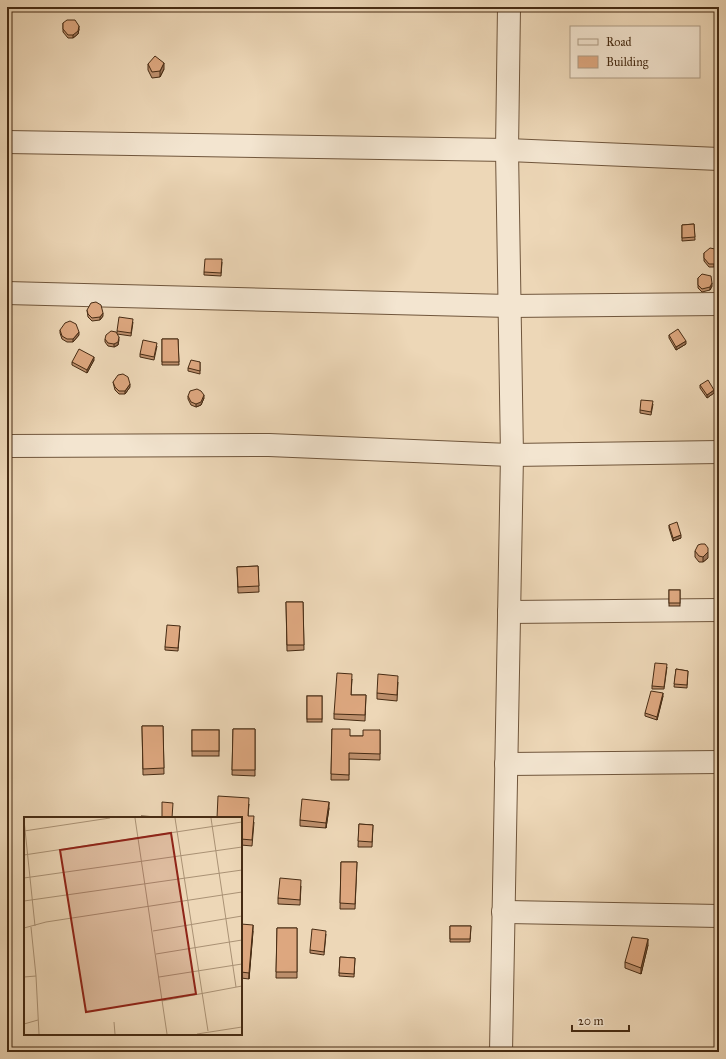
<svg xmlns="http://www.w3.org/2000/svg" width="726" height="1059" viewBox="0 0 726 1059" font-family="'IM FELL Great Primer',serif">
	<rect width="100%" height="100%" fill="#edd7b7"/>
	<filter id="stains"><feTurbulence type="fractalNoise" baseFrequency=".005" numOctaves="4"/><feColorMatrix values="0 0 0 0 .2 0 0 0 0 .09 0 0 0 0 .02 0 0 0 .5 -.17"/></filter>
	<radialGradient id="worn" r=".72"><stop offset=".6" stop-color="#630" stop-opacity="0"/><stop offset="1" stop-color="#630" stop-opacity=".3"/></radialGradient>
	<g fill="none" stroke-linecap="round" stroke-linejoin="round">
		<defs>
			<g id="minor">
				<path d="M7,142L507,150L719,159"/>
				<path d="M7,293L509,306L719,304"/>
				<path d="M7,446L269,445L512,455L719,452"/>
				<path d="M509,612L719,610"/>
				<path d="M506,764L719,762"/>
				<path d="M503,912L719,916"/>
				<path d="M501,1052L512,455L507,150L509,7"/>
			</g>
		</defs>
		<!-- minor casing -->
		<use href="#minor" stroke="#70563c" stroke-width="24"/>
		<!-- minor -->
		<use href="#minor" stroke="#f3e5d0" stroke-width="22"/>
	</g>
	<!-- wall -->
	<g fill="#be906d" stroke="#462b13">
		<path d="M63,23L79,29L78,34L73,38H68L63,32Z"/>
		<path d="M148,64L164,69L160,77L152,78L148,70Z"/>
		<path d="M719,198V217L717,216L715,211V205Z"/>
		<path d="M694,224L695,240L682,241V225Z"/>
		<path d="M704,253L719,255V261L714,267H709L704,261Z"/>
		<path d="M222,262L221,276L204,275V272Z"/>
		<path d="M698,278L712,286L710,290L702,292L698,288Z"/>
		<path d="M87,310L103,316L100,320L92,321L88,317Z"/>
		<path d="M133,322L131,336L117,334L119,340L118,345L114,347L108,346L105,342V339L117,333V331Z"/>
		<path d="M60,330L79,335L73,342H67L62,339L60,333Z"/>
		<path d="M669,335L686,344L676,350L669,338Z"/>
		<path d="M162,339H178L179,365H162Z"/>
		<path d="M157,346L154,360L140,357V354Z"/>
		<path d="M94,360L87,373L72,365V362Z"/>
		<path d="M200,362V374L188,371V368Z"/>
		<path d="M113,382L130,387L125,394H119L115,390Z"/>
		<path d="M700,385L714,393L707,398L700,388Z"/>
		<path d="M188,396L204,398L201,405L196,407L191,405L188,399Z"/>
		<path d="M653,404L651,415L640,413V410Z"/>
		<path d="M669,525L681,538L673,541L669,528Z"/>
		<path d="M695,551L708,558L703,562H699L695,557Z"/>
		<path d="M258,566L259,592L238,593L237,567Z"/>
		<rect x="669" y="590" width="11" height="16"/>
		<path d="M286,602H303L304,650L287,651Z"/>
		<path d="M180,626L178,651L165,650V647Z"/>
		<path d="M667,667L664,689H652V686Z"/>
		<path d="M676,669L688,671L687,688L674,687Z"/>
		<path d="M352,679L351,695H366L365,721L334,719V714Z"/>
		<path d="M398,682L397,701L377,699V693Z"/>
		<rect x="307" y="696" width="15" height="26"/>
		<path d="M663,696L657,720L645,716V713Z"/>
		<path d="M142,726H163L164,774L143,775Z"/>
		<path d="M233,729H255V776L232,775Z"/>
		<path d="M332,729L350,736H363L380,730V760L349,759V780H331Z"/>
		<rect x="192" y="730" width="27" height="26"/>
		<path d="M249,804L248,816L254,822L252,846L241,845V818Z"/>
		<path d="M329,808L326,828L300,826V820Z"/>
		<path d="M359,824L373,825L372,847H358Z"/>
		<path d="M341,862H357L355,909H340Z"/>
		<path d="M301,886L300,905L278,904V898Z"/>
		<path d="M241,924L253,931L249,979L241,978Z"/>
		<path d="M450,926H471L470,942H450Z"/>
		<path d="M277,928H297V978H276Z"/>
		<path d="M326,934L324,955L310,953V950Z"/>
		<path d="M648,945L641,974L625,968V962Z"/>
		<path d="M340,957L355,958L354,977L339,976Z"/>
	</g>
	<!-- shaded-wall -->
	<g fill="#9b7559" stroke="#462b13">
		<path d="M79,26V29L78,34L73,38V35Z"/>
		<path d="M164,63V69L160,77V71Z"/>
		<path d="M719,258V261L714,267V264Z"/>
		<path d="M712,283V286L710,290V287Z"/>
		<path d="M103,313V316L100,320V317Z"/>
		<path d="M79,332V335L73,342V339Z"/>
		<path d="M119,337L118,345L114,347V344Z"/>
		<path d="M686,341V344L676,350V347Z"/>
		<path d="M94,357V360L87,373V370Z"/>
		<path d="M130,384V387L125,394V391Z"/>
		<path d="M714,390V393L707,398V395Z"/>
		<path d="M204,395V398L201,405L196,407V404Z"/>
		<path d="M681,535V538L673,541V538Z"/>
		<path d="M708,552V558L703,562V557Z"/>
		<path d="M663,693V696L657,720V717Z"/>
		<path d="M329,802V808L326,828V823Z"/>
		<path d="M253,925V931L249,979V973Z"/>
		<path d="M648,939V945L641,974V968Z"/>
	</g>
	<!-- building -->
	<g fill="#dda77f" stroke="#462b13">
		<path d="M67,20H75L79,26L78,31L73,35H68L63,29V23Z"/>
		<path d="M155,56L164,63L160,71L152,72L148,64Z"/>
		<path d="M719,198V211L717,210L715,205L716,199Z"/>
		<path d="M694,224L695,237L682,238V225Z"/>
		<path d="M710,248L715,249L719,253V258L714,264H709L704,258V253Z"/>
		<path d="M205,259H222L221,273L204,272Z"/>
		<path d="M702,274L711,276L712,283L710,287L702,289L698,285V278Z"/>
		<path d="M96,302L101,305L103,313L100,317L92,318L88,314L87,310L91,303Z"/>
		<path d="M119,317L133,319L131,333L117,331Z"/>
		<path d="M70,321L76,324L79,332L73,339H67L62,336L60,330L65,323Z"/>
		<path d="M678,329L686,341L676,347L669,335Z"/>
		<path d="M111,331L116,332L119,337L118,342L114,344L108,343L105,339L106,335Z"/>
		<path d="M162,339H178L179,362H162Z"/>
		<path d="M143,340L157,343L154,357L140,354Z"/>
		<path d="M79,349L94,357L87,370L72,362Z"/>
		<path d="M191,360L200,362V371L188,368Z"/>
		<path d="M123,374L128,377L130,384L125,391H119L115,387L113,382L118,375Z"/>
		<path d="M708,380L714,390L707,395L700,385Z"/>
		<path d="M197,389L201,391L204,395L201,402L196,404L191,402L188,396L190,391Z"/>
		<path d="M641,400L653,401L651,412L640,410Z"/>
		<path d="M677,522L681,535L673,538L669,525Z"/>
		<path d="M701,544H705L708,548V552L703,557L699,556L695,551L698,545Z"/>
		<path d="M258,566L259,586L238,587L237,567Z"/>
		<rect x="669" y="590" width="11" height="13"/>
		<path d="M286,602H303L304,645H287Z"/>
		<path d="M167,625L180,626L178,648L165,647Z"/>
		<path d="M655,663L667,664L664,687L652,686Z"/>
		<path d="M676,669L688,671L687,685L674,684Z"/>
		<path d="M337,673L352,674L351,695H366L365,715L334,714Z"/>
		<path d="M378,674L398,676L397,695L377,693Z"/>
		<path d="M651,691L663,693L657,717L645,713Z"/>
		<rect x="307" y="696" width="15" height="23"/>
		<path d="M142,726H163L164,768L143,769Z"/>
		<path d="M233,729H255V770H232Z"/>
		<path d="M332,729H350V736H363V730H380V754L349,753V775L331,774Z"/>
		<rect x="192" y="730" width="27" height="21"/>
		<path d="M218,796L249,798L248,816H254L252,840L241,839V818H217Z"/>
		<path d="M302,799L329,802L326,823L300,820Z"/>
		<path d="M162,802L173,803L172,818H162Z"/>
		<path d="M141,816L159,817V818H141Z"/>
		<path d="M359,824L373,825L372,842L358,841Z"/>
		<path d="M341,862H357L355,904L340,903Z"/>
		<path d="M280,878L301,880L300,900L278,898Z"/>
		<path d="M241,924L253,925L249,973L241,972Z"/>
		<path d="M450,926H471L470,939H450Z"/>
		<path d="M277,928H297V972H276Z"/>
		<path d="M312,929L326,931L324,952L310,950Z"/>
		<path d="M632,937L648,939L641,968L625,962Z"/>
		<path d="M340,957L355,958L354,974L339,973Z"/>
	</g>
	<!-- overview -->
	<g transform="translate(24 817)">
		<rect width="218" height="218" fill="#edd7b7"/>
		<path fill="none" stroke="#aa9275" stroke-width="1" d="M111,1L143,217M151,1L184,214M187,1L212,170M0,3L11,109M0,14L86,1M0,38L218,5M0,61L218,30M0,84L218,53M0,111L22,105L218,75M129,114L218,99M132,137L218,123M12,159L15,217M0,160L12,159L7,110M135,160L218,147M138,184L218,169M90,205L91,217M0,207L14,203M173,217L218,210"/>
		<path fill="#8f2418" fill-opacity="0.15" stroke="#8f2418" stroke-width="2" d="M147,16L172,177L62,195L36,33Z"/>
		<rect width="218" height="218" fill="none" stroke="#462b13" stroke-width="2"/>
	</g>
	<!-- margin -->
	<rect width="726" height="1059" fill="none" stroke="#edd7b7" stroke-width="24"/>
	<rect x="8" y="8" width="710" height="1043" fill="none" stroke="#462b13" stroke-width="2"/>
	<rect x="12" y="12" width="702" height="1035" fill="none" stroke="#462b13"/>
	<!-- legend -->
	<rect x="570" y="26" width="130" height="52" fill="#f3e5d0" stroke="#ae9b84"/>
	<rect x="578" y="39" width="20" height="6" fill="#f3e5d0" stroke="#ae9b84"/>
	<text x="606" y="46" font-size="12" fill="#462b13">Road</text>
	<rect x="578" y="56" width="20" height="12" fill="#dda77f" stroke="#ae9b84"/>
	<text x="606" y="66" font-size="12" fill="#462b13">Building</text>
	<!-- scale -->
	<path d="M572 1025v6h57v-6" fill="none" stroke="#462b13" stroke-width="2"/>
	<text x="578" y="1025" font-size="12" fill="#462b13" stroke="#f3e5d0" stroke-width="3" paint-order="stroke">20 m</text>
	<rect width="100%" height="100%" filter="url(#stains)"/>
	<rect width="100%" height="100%" fill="url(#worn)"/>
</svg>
